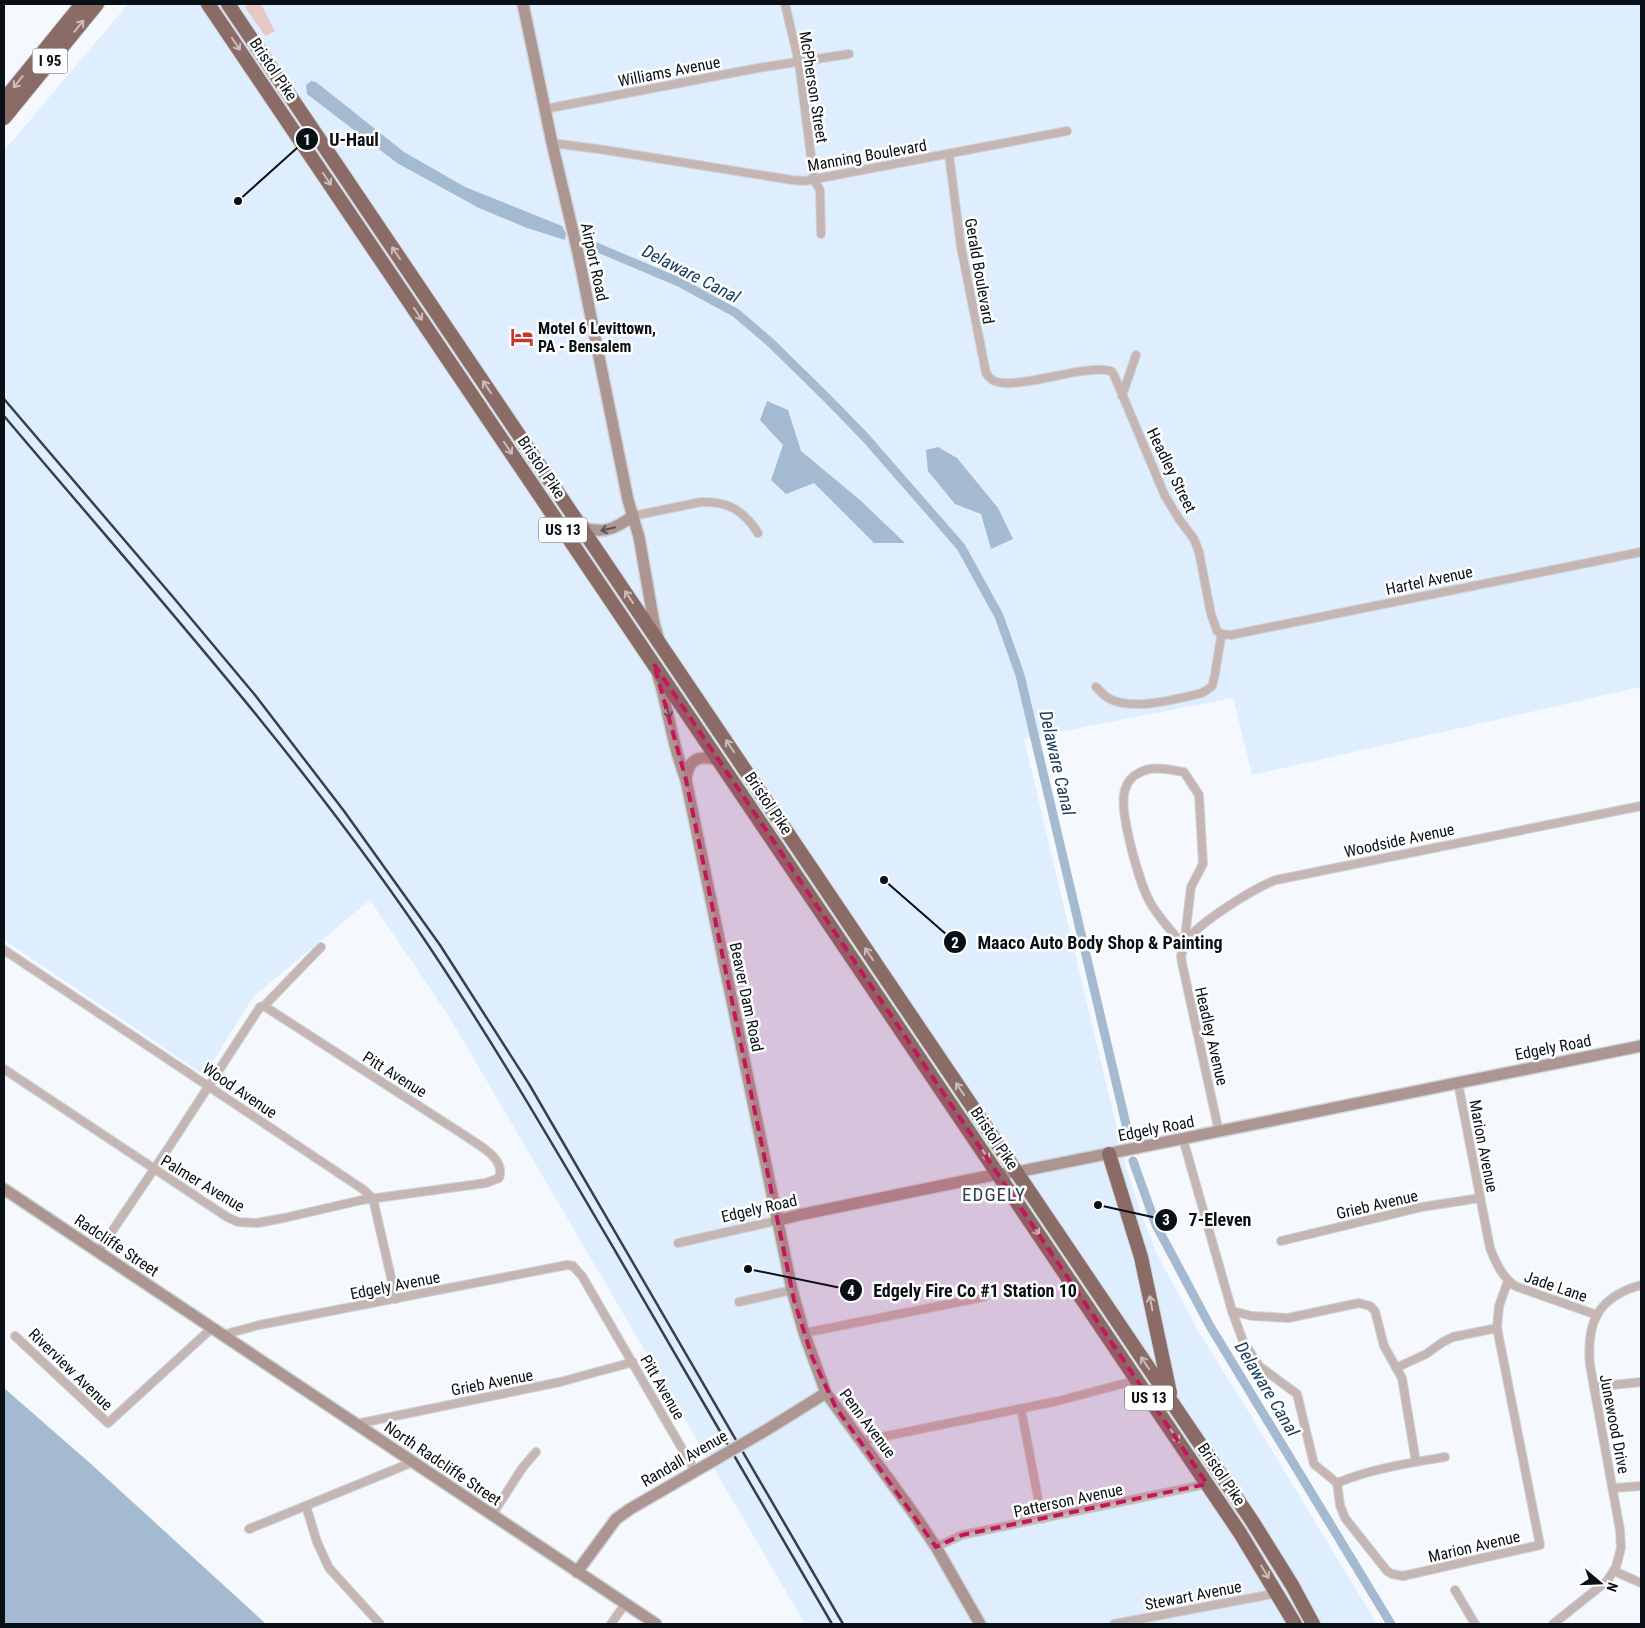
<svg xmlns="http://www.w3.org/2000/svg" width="1645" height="1628" viewBox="0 0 1645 1628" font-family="'Roboto Condensed',sans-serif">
	<rect width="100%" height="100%" fill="#f5f9fd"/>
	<!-- built -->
	<path fill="#deeefe" d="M128,4H1641V687L1252,775L1233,698L1024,739L1126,1167L1142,1216L1157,1254L1200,1334L1248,1411L1377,1624H805L450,1018L370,900L254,996L204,1075L4,940V151Z"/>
	<!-- green -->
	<path fill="#e7c8c4" d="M249,4H261L275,31L266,36L263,33L245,7Z"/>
	<!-- water -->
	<g fill="#a3bad1">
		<path d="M311,81L316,82L404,152L465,187L562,226L566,234L565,240L527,228L479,208L397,163L307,94L306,85Z"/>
		<path d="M767,401L788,410L801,451L860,500L905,543H874L814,483L786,494L771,480L783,445L760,420Z"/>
		<path d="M938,447L957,458L998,508L1013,539L991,549L981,514L955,504L928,471L926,450Z"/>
		<path d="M4,1388L91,1464L266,1624H4Z"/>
	</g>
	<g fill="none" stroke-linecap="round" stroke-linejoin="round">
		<!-- canal -->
		<g stroke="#a3bad1" stroke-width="9">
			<path d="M584,242L679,282L736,313L771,343L826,397L865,437L961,547L999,616L1020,675L1129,1137"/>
			<path d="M1133,1161L1156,1225L1210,1326L1391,1624"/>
		</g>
		<defs>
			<g id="street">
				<path d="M785,4L799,63L814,180L820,190L821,234"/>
				<path d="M545,109L758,68L849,54"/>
				<path d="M552,143L605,150L792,180L805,181L1067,131"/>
				<path d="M949,155L961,247L986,373C986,373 990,379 991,379C1009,394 1083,363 1111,371L1114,375L1165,496L1179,519L1194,539L1199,552L1211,614L1217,631L1222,634"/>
				<path d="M1122,396L1136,355"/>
				<path d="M633,516L701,502C728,501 743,510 758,533"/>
				<path d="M1222,634L1231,635L1641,552"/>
				<path d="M1096,687C1100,691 1105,697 1110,699C1134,711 1177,699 1202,693C1205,691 1209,689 1212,686C1215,681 1219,644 1222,634"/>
				<path d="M1186,942C1196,924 1256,887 1276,880L1641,806"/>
				<path d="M1184,946C1173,933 1160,919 1151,904C1140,886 1118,810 1125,790C1127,783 1132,776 1139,773C1152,765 1170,770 1184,772L1199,795L1203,864L1191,887L1184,946L1181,956L1182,963L1219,1132"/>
				<path d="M4,950L364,1190L373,1199L396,1299"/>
				<path d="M4,1069L227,1217L238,1222L257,1223L284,1218L362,1200L486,1183L499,1178C506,1159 480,1146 467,1137L264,1006"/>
				<path d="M1458,1083L1490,1248C1496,1263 1502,1277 1515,1286L1597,1315"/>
				<path d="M1183,1139L1232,1311L1243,1341L1259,1366L1297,1394L1314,1464L1337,1483"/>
				<path d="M1281,1241L1422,1207L1480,1198"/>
				<path d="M678,1243L776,1221"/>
				<path d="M98,1252L171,1144L260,1007L264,1006L321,947"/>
				<path d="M739,1302L792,1290"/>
				<path d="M1232,1311L1252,1316L1288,1318L1359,1303L1370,1306L1375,1311L1384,1346L1402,1378L1416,1462"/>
				<path d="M804,1333L984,1297"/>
				<path d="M222,1335L259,1325L567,1265L573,1266L582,1276L695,1471"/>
				<path d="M15,1336L108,1423L212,1328"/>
				<path d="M1396,1368L1426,1354L1443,1342L1453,1337L1497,1328"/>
				<path d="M1594,1387L1641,1382"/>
				<path d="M1021,1409L1042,1519"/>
				<path d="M356,1424L560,1382L633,1362"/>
				<path d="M862,1441L1058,1401L1137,1380"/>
				<path d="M1445,1457C1409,1463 1371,1469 1337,1483L1340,1505L1345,1518L1387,1571L1392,1574L1403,1576L1540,1545L1497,1328L1499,1306L1508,1281"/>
				<path d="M1613,1488L1641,1486"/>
				<path d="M306,1506L317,1542L329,1568L380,1624"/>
				<path d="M492,1515L523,1467L536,1452"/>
				<path d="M249,1529L413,1462"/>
				<path d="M936,1547L962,1535L1207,1484"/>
				<path d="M1614,1571L1641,1583"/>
				<path d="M1455,1590L1475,1624"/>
				<path d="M611,1624L625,1604"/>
				<path d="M1114,1624L1278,1593"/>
				<path d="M1553,1624L1607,1581L1616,1567L1621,1548L1620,1530L1590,1365C1586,1322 1598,1297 1641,1285"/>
			</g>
			<g id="secondary">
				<path d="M523,4L552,143L578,253L628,500L639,537L654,623L658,637"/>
				<path d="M580,526C602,535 615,529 633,516"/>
				<path d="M658,676C669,710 672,746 686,780L792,1290L804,1333L826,1393L914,1514L936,1547L980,1624"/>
				<path d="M686,780C688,758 700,754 720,761"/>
				<path d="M4,1189L656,1624"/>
				<path d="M776,1221L799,1215L998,1174L1017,1172L1641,1046"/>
				<path d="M763,1432L826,1393"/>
				<path d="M577,1572L616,1519L630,1509L706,1465"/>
			</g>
			<g id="highway">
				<path d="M208,4L1240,1533L1295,1624"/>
				<path d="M228,4L1254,1524L1292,1585L1313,1624"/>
				<path d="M4,100L82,4"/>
				<path d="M4,118L97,4"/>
				<path d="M1109,1154L1141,1257L1170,1393"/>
			</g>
		</defs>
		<!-- street casing -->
		<use href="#street" stroke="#cfd4d8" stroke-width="10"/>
		<!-- secondary casing -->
		<use href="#secondary" stroke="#cfd4d8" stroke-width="14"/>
		<!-- highway casing -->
		<use href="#highway" stroke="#cfd4d8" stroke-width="16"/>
		<!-- street -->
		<use href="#street" stroke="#c6b6b3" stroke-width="8"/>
		<!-- secondary -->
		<use href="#secondary" stroke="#ad9692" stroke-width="11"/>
		<!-- highway -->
		<use href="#highway" stroke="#8a6b66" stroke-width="14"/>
		<!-- rail -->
		<g stroke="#394045" stroke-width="2.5">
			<path d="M4,399L173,597L255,695L344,811L440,945L529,1084L843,1624"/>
			<path d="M4,416C145,583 292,746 416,927C488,1033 552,1143 617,1254C689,1377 760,1501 832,1624"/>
		</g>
		<defs>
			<path id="secondary-bridge" d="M706,1465L763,1432"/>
		</defs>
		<!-- secondary-bridge casing -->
		<use href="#secondary-bridge" stroke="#cfd4d8" stroke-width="14" stroke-linecap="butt"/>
		<!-- secondary-bridge -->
		<use href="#secondary-bridge" stroke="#ad9692" stroke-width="11"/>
	</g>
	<!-- one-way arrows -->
	<defs><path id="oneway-shaft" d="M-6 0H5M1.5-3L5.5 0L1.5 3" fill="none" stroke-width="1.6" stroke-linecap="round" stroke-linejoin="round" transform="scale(1.25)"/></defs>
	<g stroke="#cabcba">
		<use href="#oneway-shaft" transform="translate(79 26) rotate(-51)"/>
		<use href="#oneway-shaft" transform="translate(236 44) rotate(56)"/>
		<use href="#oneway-shaft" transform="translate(18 82) rotate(129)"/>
		<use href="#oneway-shaft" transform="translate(327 179) rotate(56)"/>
		<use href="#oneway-shaft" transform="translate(396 253) rotate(-124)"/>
		<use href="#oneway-shaft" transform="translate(418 314) rotate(56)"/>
		<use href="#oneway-shaft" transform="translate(487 387) rotate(-124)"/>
		<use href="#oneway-shaft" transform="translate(508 448) rotate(56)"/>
		<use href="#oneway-shaft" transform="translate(629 597) rotate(-124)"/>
		<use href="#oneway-shaft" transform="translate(730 746) rotate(-124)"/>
		<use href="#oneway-shaft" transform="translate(869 954) rotate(-124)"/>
		<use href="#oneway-shaft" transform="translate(960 1089) rotate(-124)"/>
		<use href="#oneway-shaft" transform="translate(985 1154) rotate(56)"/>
		<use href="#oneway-shaft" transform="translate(1035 1229) rotate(56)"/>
		<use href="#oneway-shaft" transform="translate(1151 1303) rotate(-101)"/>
		<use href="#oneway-shaft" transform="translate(1145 1363) rotate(-124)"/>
		<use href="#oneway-shaft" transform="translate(1175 1436) rotate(56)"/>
		<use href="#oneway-shaft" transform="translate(1265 1572) rotate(59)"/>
	</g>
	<g stroke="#5b5354">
		<use href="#oneway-shaft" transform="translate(608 529) rotate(166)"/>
		<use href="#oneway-shaft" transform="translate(668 711) rotate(78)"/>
	</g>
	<!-- marked area -->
	<path fill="#c2185b" fill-opacity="0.2" stroke="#c2185b" stroke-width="4" stroke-dasharray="10 6" stroke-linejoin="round" d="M654,664L1207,1484L962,1535L936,1547L836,1408L812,1357L794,1300L686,780Z"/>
	<!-- icons -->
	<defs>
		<symbol id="hotel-bare" viewBox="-9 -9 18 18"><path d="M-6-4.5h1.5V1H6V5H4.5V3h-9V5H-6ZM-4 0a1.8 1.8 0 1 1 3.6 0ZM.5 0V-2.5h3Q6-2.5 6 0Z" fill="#c5372e" stroke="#fff" stroke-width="2.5" paint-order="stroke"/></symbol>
	</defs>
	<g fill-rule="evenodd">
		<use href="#hotel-bare" x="506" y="321" width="32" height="32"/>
	</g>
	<g text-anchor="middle" stroke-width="5" stroke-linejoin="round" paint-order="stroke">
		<!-- shield labels -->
		<g fill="#fff" stroke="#53585c" stroke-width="1">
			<rect x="32.5" y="48.5" width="35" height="25" rx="4"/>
			<rect x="539" y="517.5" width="48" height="25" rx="4"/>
			<rect x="1125" y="1385.5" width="48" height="25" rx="4"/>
		</g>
		<g font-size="15" font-weight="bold" fill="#091016">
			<text x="50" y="66">I 95</text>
			<text x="563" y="535">US 13</text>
			<text x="1149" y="1403">US 13</text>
		</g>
		<!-- street labels -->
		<g font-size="16" fill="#091016" stroke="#fff">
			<text transform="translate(274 69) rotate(56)" y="6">Bristol Pike</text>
			<text transform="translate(669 71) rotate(-11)" y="6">Williams Avenue</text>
			<text transform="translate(814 87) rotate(81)" y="6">McPherson Street</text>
			<text transform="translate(867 155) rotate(-10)" y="6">Manning Boulevard</text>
			<text transform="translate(595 262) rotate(78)" y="6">Airport Road</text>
			<text transform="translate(980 271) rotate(80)" y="6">Gerald Boulevard</text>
			<text transform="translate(542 467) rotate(56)" y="6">Bristol Pike</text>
			<text transform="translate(1172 470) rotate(64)" y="6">Headley Street</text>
			<text transform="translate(1429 580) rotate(-12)" y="6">Hartel Avenue</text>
			<text transform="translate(769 803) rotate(56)" y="6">Bristol Pike</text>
			<text transform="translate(1399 840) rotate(-12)" y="6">Woodside Avenue</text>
			<text transform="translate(747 997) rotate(78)" y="6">Beaver Dam Road</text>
			<text transform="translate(1212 1036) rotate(77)" y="6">Headley Avenue</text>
			<text transform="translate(1553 1047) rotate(-11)" y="6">Edgely Road</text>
			<text transform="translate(395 1074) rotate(32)" y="6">Pitt Avenue</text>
			<text transform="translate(240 1090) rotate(34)" y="6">Wood Avenue</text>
			<text transform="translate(1156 1128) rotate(-11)" y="6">Edgely Road</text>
			<text transform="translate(995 1138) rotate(56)" y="6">Bristol Pike</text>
			<text transform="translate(1484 1146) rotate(79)" y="6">Marion Avenue</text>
			<text transform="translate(203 1183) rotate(31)" y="6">Palmer Avenue</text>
			<text transform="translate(1377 1204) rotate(-13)" y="6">Grieb Avenue</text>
			<text transform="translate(759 1208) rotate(-13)" y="6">Edgely Road</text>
			<text transform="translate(117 1245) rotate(34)" y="6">Radcliffe Street</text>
			<text transform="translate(395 1285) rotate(-11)" y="6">Edgely Avenue</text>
			<text transform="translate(1556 1286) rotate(19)" y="6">Jade Lane</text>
			<text transform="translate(71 1369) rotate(44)" y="6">Riverview Avenue</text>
			<text transform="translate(492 1382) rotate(-11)" y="6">Grieb Avenue</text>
			<text transform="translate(663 1387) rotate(60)" y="6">Pitt Avenue</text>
			<text transform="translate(868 1423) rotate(53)" y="6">Penn Avenue</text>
			<text transform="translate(1615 1424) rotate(79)" y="6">Junewood Drive</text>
			<text transform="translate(684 1458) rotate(-30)" y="6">Randall Avenue</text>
			<text transform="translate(443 1463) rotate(34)" y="6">North Radcliffe Street</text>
			<text transform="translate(1222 1474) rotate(56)" y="6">Bristol Pike</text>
			<text transform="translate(1068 1500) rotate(-12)" y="6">Patterson Avenue</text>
			<text transform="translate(1474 1546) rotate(-13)" y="6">Marion Avenue</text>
			<text transform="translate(1193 1595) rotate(-11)" y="6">Stewart Avenue</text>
		</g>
		<!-- poi labels -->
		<g font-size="16" font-weight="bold" fill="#091016" stroke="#fff" text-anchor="start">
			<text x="538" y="334">Motel 6 Levittown,<tspan x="538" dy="18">PA - Bensalem</tspan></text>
		</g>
		<!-- water labels -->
		<g font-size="18" font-style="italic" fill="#173c5d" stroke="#fff">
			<text transform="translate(691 274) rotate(27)" y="6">Delaware Canal</text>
			<text transform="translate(1057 763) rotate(77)" y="6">Delaware Canal</text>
			<text transform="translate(1267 1389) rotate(59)" y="6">Delaware Canal</text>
		</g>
		<!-- quarter labels -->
		<g font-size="19" letter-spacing="1" fill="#314252" stroke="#fff">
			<text x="994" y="1201">EDGELY</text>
		</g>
	</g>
	<!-- callouts -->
	<path fill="none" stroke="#091016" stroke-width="2" d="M238 201L307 139M884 880L955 942M1098 1205L1166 1220M748 1269L851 1290"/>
	<g fill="#091016" stroke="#fff" stroke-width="2">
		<circle cx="238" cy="201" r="5"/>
		<circle cx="884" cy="880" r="5"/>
		<circle cx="1098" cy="1205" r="5"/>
		<circle cx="748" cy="1269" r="5"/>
		<circle cx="307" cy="139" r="12"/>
		<circle cx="955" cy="942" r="12"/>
		<circle cx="1166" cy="1220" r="12"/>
		<circle cx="851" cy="1290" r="12"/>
	</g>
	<g font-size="15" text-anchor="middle" font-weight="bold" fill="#fff">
		<text x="307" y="145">1</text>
		<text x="955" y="948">2</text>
		<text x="1166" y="1225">3</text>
		<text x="851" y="1296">4</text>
	</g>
	<g font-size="18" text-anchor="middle" font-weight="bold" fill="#091016" stroke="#fff" stroke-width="5" stroke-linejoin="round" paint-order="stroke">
		<text x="354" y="146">U-Haul</text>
		<text x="1100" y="949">Maaco Auto Body Shop &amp; Painting</text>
		<text x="1220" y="1226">7-Eleven</text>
		<text x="975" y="1297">Edgely Fire Co #1 Station 10</text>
	</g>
	<!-- border -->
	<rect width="1645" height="1628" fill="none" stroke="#091016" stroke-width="10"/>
	<!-- north arrow -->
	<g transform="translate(1600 1583) rotate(109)" stroke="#ffffff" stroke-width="4" paint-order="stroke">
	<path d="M0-4L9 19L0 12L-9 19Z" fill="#091016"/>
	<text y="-8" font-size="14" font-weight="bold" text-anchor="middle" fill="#091016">N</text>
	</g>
</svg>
